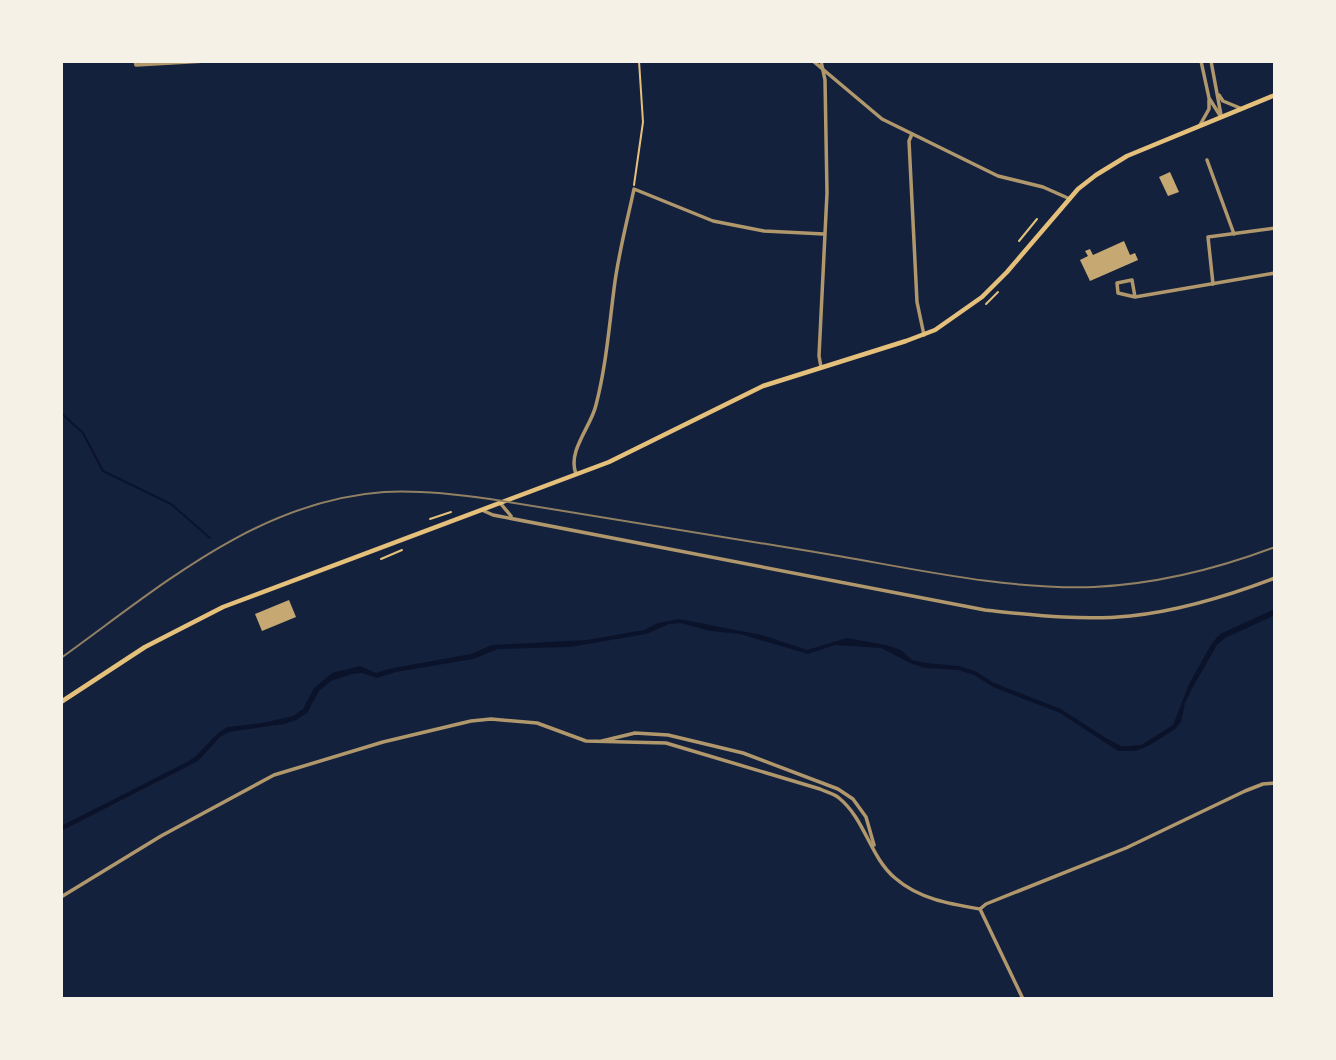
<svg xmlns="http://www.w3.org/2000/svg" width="1336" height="1060" viewBox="0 0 1336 1060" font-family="'Public Sans',sans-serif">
	<rect width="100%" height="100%" fill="#14213d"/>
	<!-- water -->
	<path fill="#0b132b" d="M1275,609V615L1225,638L1217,645L1194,685L1185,703L1181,722L1174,730L1150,745L1136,751H1118L1060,713L993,687L974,675L959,670L925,668L910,663L881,648L835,645L808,654L740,634L710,631L681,623L669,624L646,634L570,647L498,649L473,659L396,672L377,678L362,673L352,674L331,681L319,691L307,713L296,720L284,724L229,732L220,737L198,761L61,831V826L187,762L195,757L217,734L227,727L262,723L293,716L303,709L314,688L332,673L360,666L376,673L393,668L471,654L492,645L587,640L644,630L658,623L679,619L762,635L807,650L847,638L886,645L901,650L912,660L926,663L959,666L975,671L994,683L1061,709L1106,738L1121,746H1129L1141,745L1173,725L1189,684L1212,643L1220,634Z"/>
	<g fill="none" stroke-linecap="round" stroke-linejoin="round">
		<!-- stream -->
		<path stroke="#0b132b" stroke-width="2" d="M61,413L83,433L103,471L171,504L210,538"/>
	</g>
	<!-- building -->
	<g fill="#c6a872">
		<path d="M1170,172L1179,192L1168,196L1159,177Z"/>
		<path d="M1124,241L1130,255L1135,253L1138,260L1090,281L1080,260L1088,256L1085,251L1090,249L1093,255Z"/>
		<path d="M289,600L296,617L262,631L255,614Z"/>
	</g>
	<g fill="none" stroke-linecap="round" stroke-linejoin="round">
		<!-- path -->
		<g stroke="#e5c07b" stroke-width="2">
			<path d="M634,185L643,122L639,61"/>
			<path d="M1019,241L1037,219"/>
			<path d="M986,304L998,292"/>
			<path d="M430,519L451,512"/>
			<path d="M381,559L402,550"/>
		</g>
		<!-- minor -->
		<g stroke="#b1986c" stroke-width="3.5">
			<path d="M135,61L136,65L206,61"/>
			<path d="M912,134L909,141L917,302L924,335"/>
			<path d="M1207,160L1234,234"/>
			<path d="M1213,284L1208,237L1275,228"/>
			<path d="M1135,297L1132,280L1117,283L1118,293L1135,297L1275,273"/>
			<path d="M821,367L819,356L827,193L825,80L821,61"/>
			<path d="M576,474C567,451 591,427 596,405C606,366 609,328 614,289C618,255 627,222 634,189L713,221L764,231L824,234"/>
			<path d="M602,741L635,733L668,735L743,753L838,789L853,799L866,817L874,845"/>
			<path d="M61,897L161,836L274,775L383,742L471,721L491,719L537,723L586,741L666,743L820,789C826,792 834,794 839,798C865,819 870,857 895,878C919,899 950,904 980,909"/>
			<path d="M980,909L986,904L1126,848L1245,791L1263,784L1275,783"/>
			<path d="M980,909L1023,999"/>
		</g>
		<!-- tertiary -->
		<g stroke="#b1986c" stroke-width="3.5">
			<path d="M813,61L882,119L998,176L1043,187L1070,199"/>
			<path d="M1201,61L1209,98L1221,117"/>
			<path d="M1211,61L1221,115"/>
			<path d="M1219,95L1223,101L1240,108"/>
			<path d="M1200,125L1209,109V100"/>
			<path d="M501,504L511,516"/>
			<path d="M484,511L493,515L985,610C1033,615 1082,621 1130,616C1179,611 1228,596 1275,578"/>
		</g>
		<!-- secondary -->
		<path stroke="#e5c07b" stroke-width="4.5" d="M61,702L145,647L223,607L609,462L763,386L906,341L935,330L982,297L1007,272L1078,189L1096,175L1127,156L1275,95"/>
		<!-- rail -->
		<path stroke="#918062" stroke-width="2" d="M61,658C160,587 257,501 384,492C420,490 455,494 490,499C599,516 707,534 815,552C907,567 1001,590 1094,587C1156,584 1217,569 1275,547"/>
	</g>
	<!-- border -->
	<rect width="1336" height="1060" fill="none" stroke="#f6f1e7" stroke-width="126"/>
</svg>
